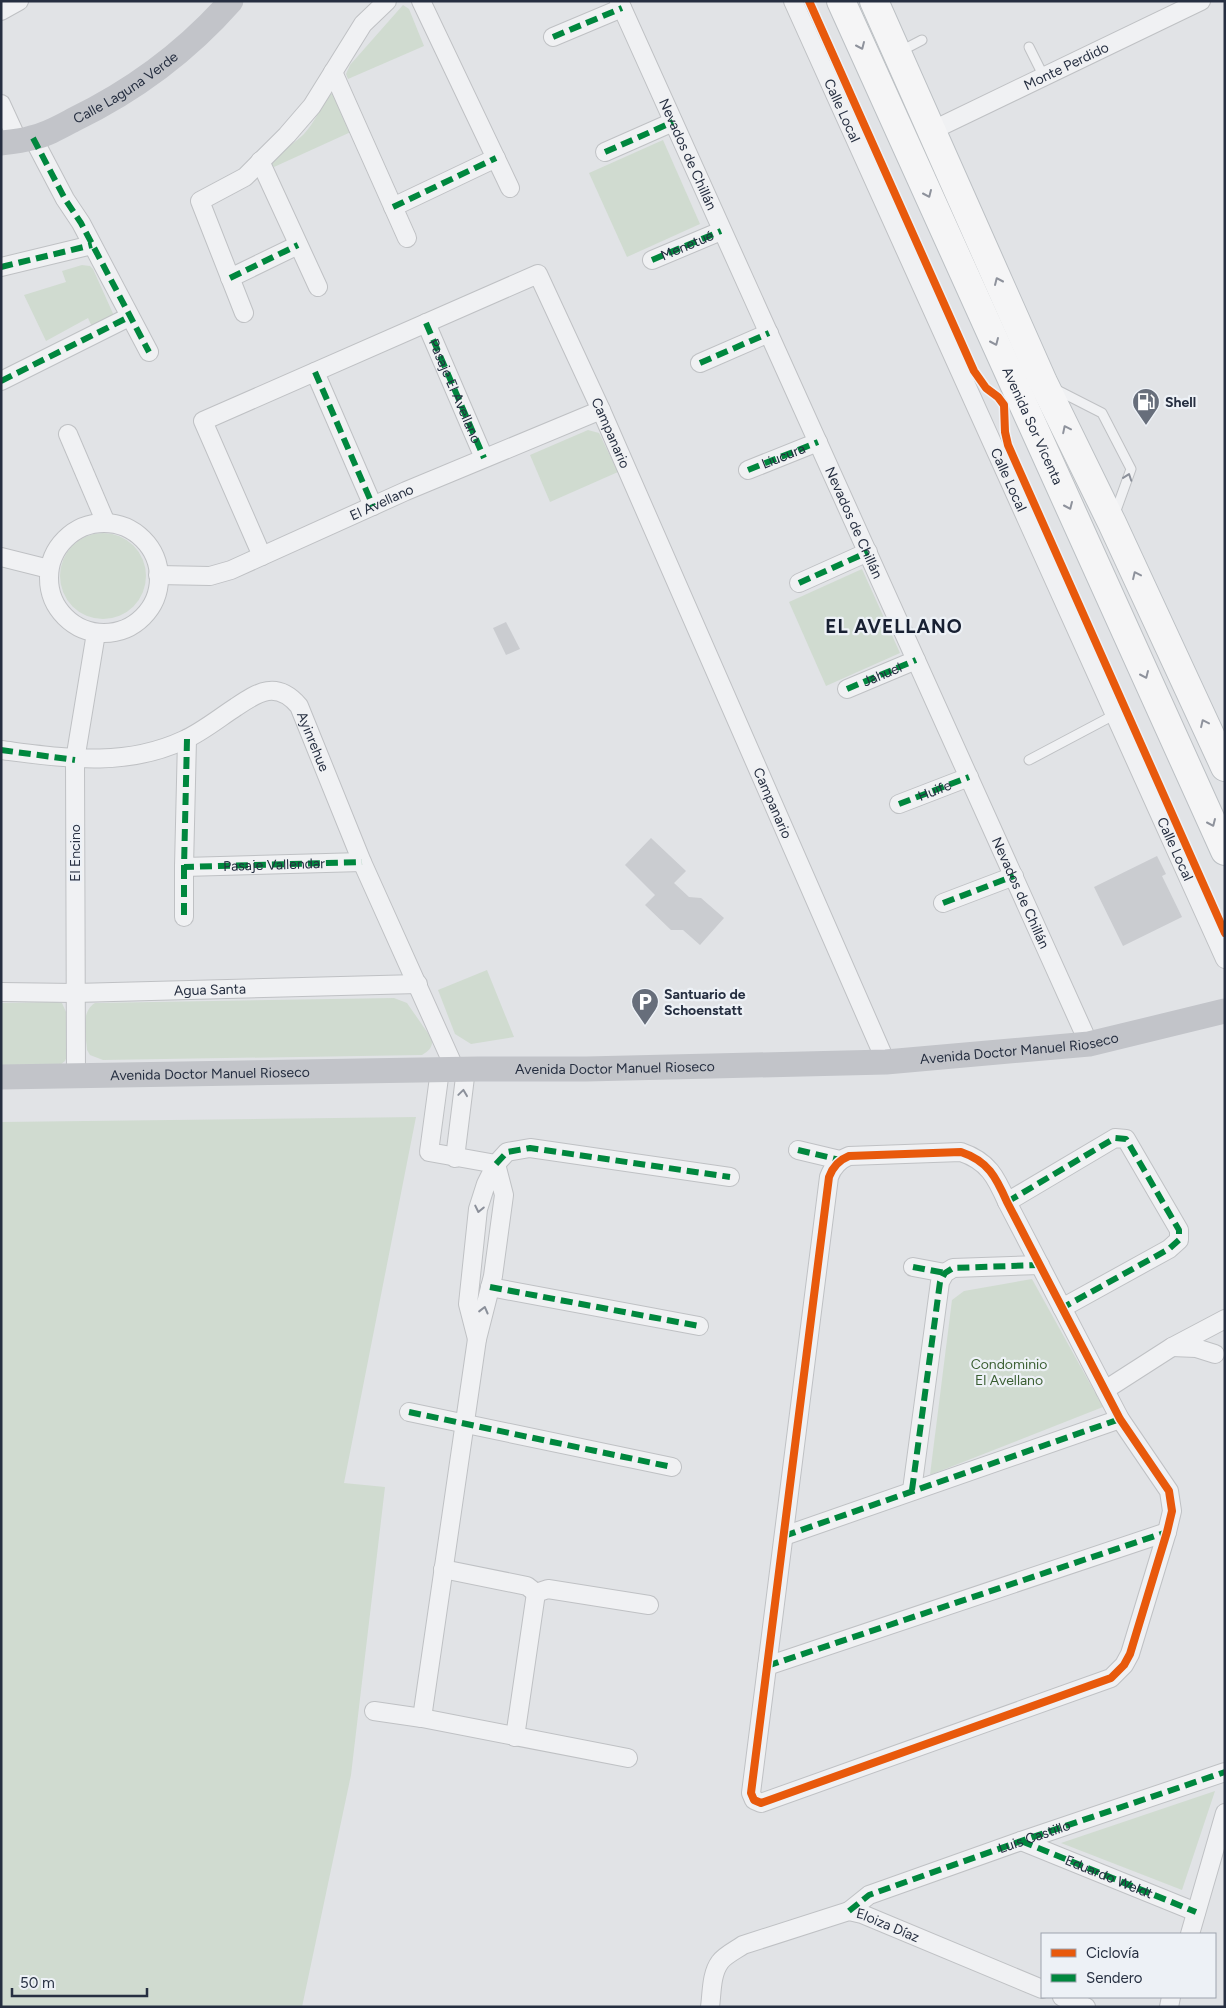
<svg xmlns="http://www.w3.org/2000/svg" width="1226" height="2008" viewBox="0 0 1226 2008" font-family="Figtree,sans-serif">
	<rect width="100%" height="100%" fill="#e1e3e6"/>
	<!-- green -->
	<g fill="#d0dbd0">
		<path d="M403,5L409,9L424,46L348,79L346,74L350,65Z"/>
		<path d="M331,94H335L353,131L274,167L271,163C276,155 296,142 304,134C315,122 321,106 331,94Z"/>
		<path d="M663,140L700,224L627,257L589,173Z"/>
		<path d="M82,265L90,266L93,269L115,318L94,331L88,318L46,341L24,295L66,282L62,271Z"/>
		<path d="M588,430L599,433L618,472L550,502L530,455Z"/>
		<circle cx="103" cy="576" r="43"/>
		<path d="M862,569L900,653L826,686L789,602Z"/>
		<path d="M487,970L514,1037L471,1044L455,1034L438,990Z"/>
		<path d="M394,998L407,1003L432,1039C433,1047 429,1051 422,1055L103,1060L90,1055L87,1050C86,1035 80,1012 95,1003Z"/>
		<path d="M56,1002L62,1003L66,1012L67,1056L65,1061L60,1065L1,1066V1003Z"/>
		<path d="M416,1117L344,1483L385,1487L351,1775L302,2007H1V1122Z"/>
		<path d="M1032,1279L1103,1407L930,1475L952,1300L964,1291Z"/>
		<path d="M1215,1791L1182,1890L1061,1843Z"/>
	</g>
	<!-- building -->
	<g fill="#caccd0">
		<path d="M506,622L520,649L506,655L493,628Z"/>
		<path d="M651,838L686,871L674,883L689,897L701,898L724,918L700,945L683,930H671L645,905L655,895L625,865Z"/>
		<path d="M1157,856L1166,874L1162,876L1182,917L1123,946L1094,887Z"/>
	</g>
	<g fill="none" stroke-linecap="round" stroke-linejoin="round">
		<defs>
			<g id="lane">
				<path d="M1029,47L1044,77"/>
				<path d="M899,52L922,40"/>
				<path d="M1053,388L1102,413L1131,469L1114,516"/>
				<path d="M1029,760L1114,715"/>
			</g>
			<g id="street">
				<path d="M421,1L510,188"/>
				<path id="s1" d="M619,1L1089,1044"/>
				<path id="s2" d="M793,1L1225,959"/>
				<path d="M1,11L19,1"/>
				<path d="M553,37L622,8"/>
				<path d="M333,72L407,238"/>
				<path d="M1,104L18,141"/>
				<path id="s3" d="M931,131L1201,1"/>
				<path d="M33,138L65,199L81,223L149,352"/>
				<path d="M605,152L673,122"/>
				<path d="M260,161L318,287"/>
				<path d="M393,207L496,158"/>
				<path d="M652,260L721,231"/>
				<path d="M1,267L92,245"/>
				<path d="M230,278L298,245"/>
				<path d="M244,313L200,201L245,177L287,135L312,106L363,24L387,1"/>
				<path d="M426,323L484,458"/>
				<path d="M700,363L769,333"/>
				<path d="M315,372L373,506"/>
				<path d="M1,381L129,317"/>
				<path d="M68,434L106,523"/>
				<path d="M748,470L818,442"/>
				<circle cx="104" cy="578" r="55"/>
				<path id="s4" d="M262,556L203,421L538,274L601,410L886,1062"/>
				<path d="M1,557L49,569"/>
				<path id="s5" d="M158,575L210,576L231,570L406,491L601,410"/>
				<path d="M799,583L868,552"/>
				<path d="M847,689L916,660"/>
				<path d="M187,739L184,867L362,862"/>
				<path id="s6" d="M1,750C65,758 124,768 184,740C202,732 219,718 236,707C258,692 277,680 299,706L362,862L455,1069"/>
				<path d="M899,804L969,777"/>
				<path d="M184,867V917"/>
				<path d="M943,903L1014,876"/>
				<path id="s7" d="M1,992L75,993L418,984"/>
				<path d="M440,1070L429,1152L496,1164"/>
				<path d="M76,1075L75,760L96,633"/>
				<path d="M798,1150L840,1160"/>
				<path d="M961,1152C988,1161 996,1177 1007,1202L1120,1419L1169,1491L1172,1511L1167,1532L1130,1654L1124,1665L1111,1678L761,1803L754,1800L751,1793L829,1177C833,1166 839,1160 849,1156Z"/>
				<path d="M455,1158L466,1069"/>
				<path d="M496,1164L504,1195L493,1276L477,1339L468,1304L478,1209L486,1184L496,1164L507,1152L530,1148L730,1177"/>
				<path d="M1007,1202L1115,1138L1126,1139L1179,1230V1240L1169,1249L1062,1308"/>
				<path d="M913,1267L945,1273"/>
				<path d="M490,1287L699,1326"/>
				<path d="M1172,1347L1196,1348L1215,1354"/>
				<path d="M1105,1390L1172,1347L1225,1319"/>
				<path d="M409,1412L672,1467"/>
				<path d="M912,1490L940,1282L945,1273L953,1268L1040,1265"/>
				<path d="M784,1536L1120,1419"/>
				<path d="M443,1569L527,1586L536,1593"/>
				<path d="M767,1666L1167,1532"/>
				<path d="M374,1711L422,1718L628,1758"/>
				<path d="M422,1718L477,1339"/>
				<path d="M515,1737L536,1593L548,1589L649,1605"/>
				<path id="s8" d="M1021,1841L1196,1912"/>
				<path d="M849,1911L869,1895L1021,1841L1225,1772"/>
				<path d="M1190,1934L1225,1813"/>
				<path d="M1062,1997L1086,2007"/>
				<path id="s9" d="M710,2007C712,1993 711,1974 720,1962C725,1955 736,1950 743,1945L849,1911L862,1914L1042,1989"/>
				<path d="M1169,2007L1171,1997"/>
			</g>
			<g id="primary">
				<path id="s12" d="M841,1L1225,851"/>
				<path d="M874,1L1043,382L1112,523L1225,767"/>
			</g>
		</defs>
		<!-- lane casing -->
		<use href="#lane" stroke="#bfc1c4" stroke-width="11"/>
		<!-- street casing -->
		<use href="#street" stroke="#bfc1c4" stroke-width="20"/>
		<!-- primary casing -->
		<use href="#primary" stroke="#bcc0c4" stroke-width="30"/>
		<!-- lane -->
		<use href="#lane" stroke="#f0f1f3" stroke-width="9"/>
		<!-- street -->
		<use href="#street" stroke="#f0f1f3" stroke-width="18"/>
		<!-- secondary -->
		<g stroke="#c2c4c9" stroke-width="25">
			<path id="s10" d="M1,143C11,142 22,141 31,138C46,135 60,127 73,120C133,91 187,51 231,1"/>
			<path id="s11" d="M1,1077L479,1069H586L886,1062L1089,1044L1225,1011"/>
		</g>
		<!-- primary -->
		<use href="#primary" stroke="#f5f5f6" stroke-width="28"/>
		<!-- quiet -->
		<g stroke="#00873e" stroke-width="6" stroke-dasharray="12 6" stroke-linecap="butt">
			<path d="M553,37L622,8"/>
			<path d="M33,138L65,199L81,223L149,352"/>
			<path d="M605,152L673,122"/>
			<path d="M393,207L496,158"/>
			<path id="s13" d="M652,260L721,231"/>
			<path d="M1,267L92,245"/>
			<path d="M230,278L298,245"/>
			<path id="s14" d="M426,323L484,458"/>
			<path d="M700,363L769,333"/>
			<path d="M315,372L373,506"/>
			<path d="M1,381L129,317"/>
			<path id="s15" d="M748,470L818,442"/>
			<path d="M799,583L868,552"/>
			<path id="s16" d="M847,689L916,660"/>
			<path id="s17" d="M187,739L184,867L362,862"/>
			<path d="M1,750L75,760"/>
			<path id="s18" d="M899,804L969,777"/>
			<path d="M184,867V917"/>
			<path d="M943,903L1014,876"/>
			<path d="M798,1150L840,1160"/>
			<path d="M496,1164L507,1152L530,1148L730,1177"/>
			<path d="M1007,1202L1115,1138L1126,1139L1179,1230V1240L1169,1249L1062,1308"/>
			<path d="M913,1267L945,1273"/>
			<path d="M490,1287L699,1326"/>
			<path d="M409,1412L672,1467"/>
			<path d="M912,1490L940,1282L945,1273L953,1268L1040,1265"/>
			<path d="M784,1536L1120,1419"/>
			<path d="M767,1666L1167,1532"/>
			<path d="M1021,1841L1196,1912"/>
			<path id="s19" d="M849,1911L869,1895L1021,1841L1225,1772"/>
		</g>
		<defs>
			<g id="cycleway">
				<path d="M809,1L974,371L986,388L998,397L1004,405L1005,432L1008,445L1225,933"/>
				<path d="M961,1152C988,1161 996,1177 1007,1202L1120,1419L1169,1491L1172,1511L1167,1532L1130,1654L1124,1665L1111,1678L761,1803L754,1800L751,1793L829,1177C833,1166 839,1160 849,1156Z"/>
			</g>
		</defs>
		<!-- cycleway casing -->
		<use href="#cycleway" stroke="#edf1f6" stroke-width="11"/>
		<!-- cycleway -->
		<use href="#cycleway" stroke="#e8590c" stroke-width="8"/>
	</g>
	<!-- one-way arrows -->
	<defs><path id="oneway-chevron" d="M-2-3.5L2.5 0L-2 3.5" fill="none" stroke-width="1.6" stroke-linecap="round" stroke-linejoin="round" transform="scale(1.25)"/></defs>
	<g stroke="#8e929c">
		<use href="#oneway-chevron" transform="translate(861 46) rotate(66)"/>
		<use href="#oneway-chevron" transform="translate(928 194) rotate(66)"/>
		<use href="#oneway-chevron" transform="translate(998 281) rotate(-114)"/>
		<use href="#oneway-chevron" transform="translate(995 342) rotate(66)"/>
		<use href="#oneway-chevron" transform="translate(1066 429) rotate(-116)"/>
		<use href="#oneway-chevron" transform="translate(1069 506) rotate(66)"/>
		<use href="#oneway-chevron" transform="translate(1136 575) rotate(-115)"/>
		<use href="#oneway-chevron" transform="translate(1145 675) rotate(66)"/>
		<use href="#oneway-chevron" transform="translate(1204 723) rotate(-115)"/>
		<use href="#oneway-chevron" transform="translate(1212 823) rotate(66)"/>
	</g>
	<g stroke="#8b909a">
		<use href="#oneway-chevron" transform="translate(1128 477) rotate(-71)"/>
		<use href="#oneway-chevron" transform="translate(463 1093) rotate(-82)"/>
		<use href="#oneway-chevron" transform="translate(479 1209) rotate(102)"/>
		<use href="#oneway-chevron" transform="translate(484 1310) rotate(-76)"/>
	</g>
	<!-- icons -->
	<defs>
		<symbol id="fuel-pin" viewBox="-11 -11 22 30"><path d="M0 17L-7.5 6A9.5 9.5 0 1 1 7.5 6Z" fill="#676e7b" stroke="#edf1f6"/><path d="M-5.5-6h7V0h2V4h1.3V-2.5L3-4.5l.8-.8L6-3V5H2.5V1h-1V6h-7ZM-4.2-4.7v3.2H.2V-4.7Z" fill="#fff"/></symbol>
		<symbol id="parking-pin" viewBox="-11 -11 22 30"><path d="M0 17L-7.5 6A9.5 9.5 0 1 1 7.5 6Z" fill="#676e7b" stroke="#edf1f6"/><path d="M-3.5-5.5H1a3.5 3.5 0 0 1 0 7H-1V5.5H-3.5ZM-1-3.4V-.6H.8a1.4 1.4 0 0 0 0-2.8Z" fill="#fff"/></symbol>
	</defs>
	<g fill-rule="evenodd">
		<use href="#fuel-pin" x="1130" y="386" width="32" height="43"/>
		<use href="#parking-pin" x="629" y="986" width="32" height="43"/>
	</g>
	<g text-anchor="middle" stroke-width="4.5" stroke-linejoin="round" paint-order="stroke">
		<!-- street labels -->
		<g font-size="14" fill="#262f41" stroke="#edf1f6">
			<text dy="5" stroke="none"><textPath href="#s3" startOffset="150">Monte Perdido</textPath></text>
			<text dy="5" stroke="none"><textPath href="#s10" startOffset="138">Calle Laguna Verde</textPath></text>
			<text dy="5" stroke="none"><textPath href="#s2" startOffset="120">Calle Local</textPath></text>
			<text dy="5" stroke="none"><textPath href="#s1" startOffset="168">Nevados de Chillán</textPath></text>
			<text dy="5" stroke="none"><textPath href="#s13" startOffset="38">Menetué</textPath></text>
			<text dy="5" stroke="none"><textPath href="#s14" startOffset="74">Pasaje El Avellano</textPath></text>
			<text dy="5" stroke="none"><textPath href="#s12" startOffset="466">Avenida Sor Vicenta</textPath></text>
			<text dy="5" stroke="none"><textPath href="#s4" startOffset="688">Campanario</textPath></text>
			<text dy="5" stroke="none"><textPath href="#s15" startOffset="38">Liucura</textPath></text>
			<text dy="5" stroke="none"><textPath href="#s2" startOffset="525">Calle Local</textPath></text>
			<text dy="5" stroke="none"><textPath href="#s5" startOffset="239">El Avellano</textPath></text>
			<text dy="5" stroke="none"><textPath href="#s1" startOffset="572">Nevados de Chillán</textPath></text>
			<text dy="5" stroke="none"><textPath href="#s16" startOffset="38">Jahuel</textPath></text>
			<text dy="5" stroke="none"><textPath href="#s6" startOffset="358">Ayinrehue</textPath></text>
			<text dy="5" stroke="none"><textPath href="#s18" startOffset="38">Huife</textPath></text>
			<text dy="5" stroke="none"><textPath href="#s4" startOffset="1092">Campanario</textPath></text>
			<text dy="5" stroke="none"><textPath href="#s2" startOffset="930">Calle Local</textPath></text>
			<text transform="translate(75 853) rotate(-90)" y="5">El Encino</text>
			<text dy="5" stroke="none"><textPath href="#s17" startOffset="218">Pasaje Vallendar</textPath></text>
			<text dy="5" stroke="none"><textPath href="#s1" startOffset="978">Nevados de Chillán</textPath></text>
			<text dy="5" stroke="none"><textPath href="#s7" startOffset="209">Agua Santa</textPath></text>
			<text dy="5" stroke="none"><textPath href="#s11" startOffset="1019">Avenida Doctor Manuel Rioseco</textPath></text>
			<text dy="5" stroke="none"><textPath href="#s11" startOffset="614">Avenida Doctor Manuel Rioseco</textPath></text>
			<text dy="5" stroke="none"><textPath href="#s11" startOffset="209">Avenida Doctor Manuel Rioseco</textPath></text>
			<text dy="5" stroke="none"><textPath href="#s19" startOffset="201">Luis Castillo</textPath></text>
			<text dy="5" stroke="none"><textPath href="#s8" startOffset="95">Eduardo Weldt</textPath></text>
			<text dy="5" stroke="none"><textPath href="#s9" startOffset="228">Eloiza Díaz</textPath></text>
		</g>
		<!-- poi labels -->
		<g font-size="14" font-weight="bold" fill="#262f41" stroke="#edf1f6" text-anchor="start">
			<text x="1165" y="407">Shell</text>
			<text x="664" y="999">Santuario de<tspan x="664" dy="16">Schoenstatt</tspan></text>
		</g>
		<!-- park labels -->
		<g font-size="14" fill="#3a5e32" stroke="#edf1f6">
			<text x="1009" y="1369">Condominio<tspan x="1009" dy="16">El Avellano</tspan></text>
		</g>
		<!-- district labels -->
		<g font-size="19" font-weight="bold" letter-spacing="1" fill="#182032" stroke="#edf1f6">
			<text x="894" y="633">EL AVELLANO</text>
		</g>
	</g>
	<!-- border -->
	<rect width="1226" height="2008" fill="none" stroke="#262f41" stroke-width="5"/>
	<!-- legend -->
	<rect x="1041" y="1933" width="175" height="65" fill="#edf1f6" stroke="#9da3ae"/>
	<rect x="1051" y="1949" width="25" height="8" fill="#e8590c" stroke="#9da3ae"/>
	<text x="1086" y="1958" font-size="15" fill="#262f41">Ciclovía</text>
	<rect x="1051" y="1974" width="25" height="8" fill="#00873e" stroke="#9da3ae"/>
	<text x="1086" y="1983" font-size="15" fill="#262f41">Sendero</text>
	<!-- scale -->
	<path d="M12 1988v8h135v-8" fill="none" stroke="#262f41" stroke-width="2.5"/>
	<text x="20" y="1988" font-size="15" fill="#262f41" stroke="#edf1f6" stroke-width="4" paint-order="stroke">50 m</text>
</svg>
